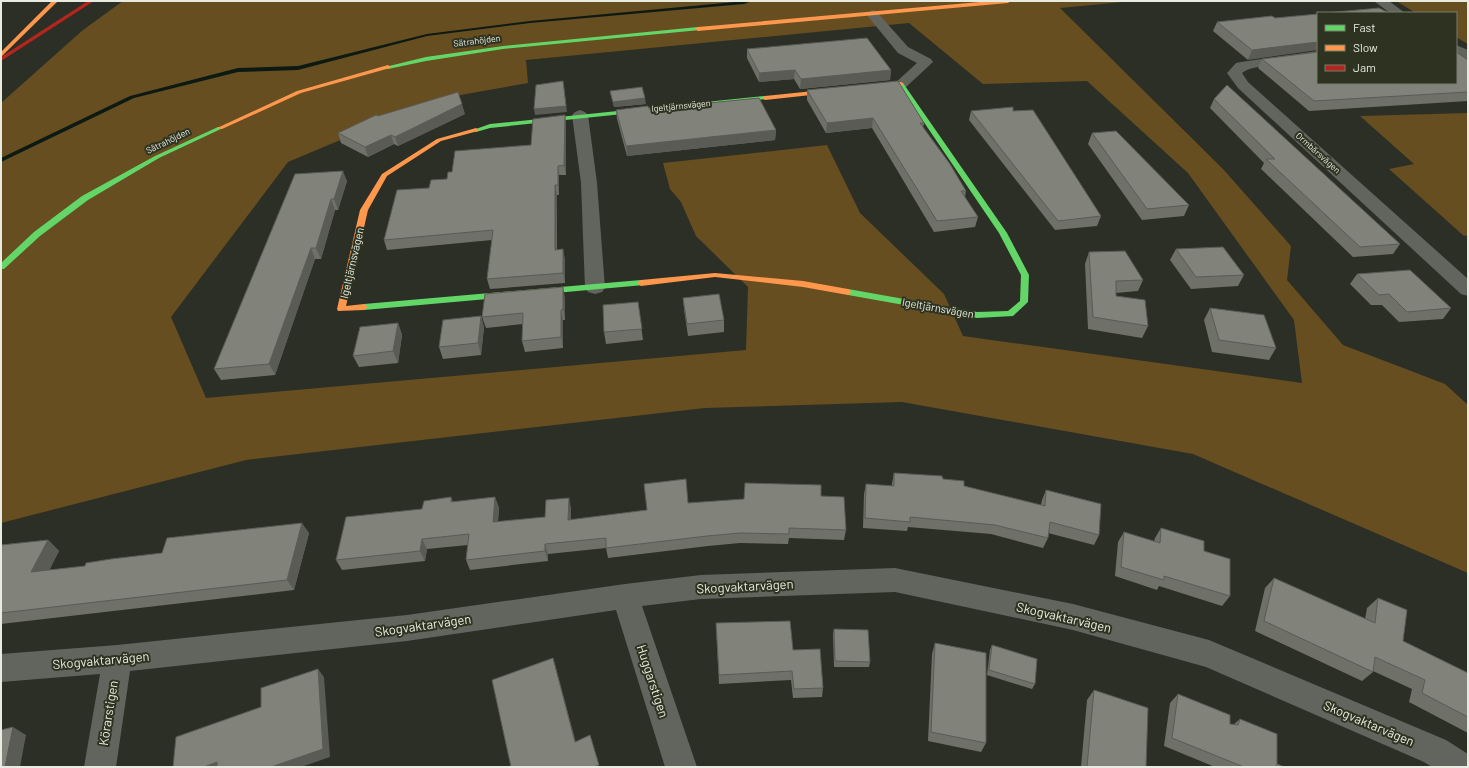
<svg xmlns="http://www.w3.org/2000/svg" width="1469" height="768" viewBox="0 0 1469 768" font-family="Barlow,sans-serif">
	<rect width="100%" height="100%" fill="#2c2f25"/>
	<!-- forest -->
	<g fill="#674e21" fill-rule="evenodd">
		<path d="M123,1H1133L1060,8L1223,169L1291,246L1287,280L1343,345L1445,384L1468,405V573L1193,454L902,402L705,408L246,460L1,523V103L83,30ZM909,23L983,84L1087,81L1188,173L1294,320L1302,383L963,336L944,294L860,213L827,145L663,163L670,189L681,202L696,236L748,287L746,350L206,398L171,317L288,162L438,99L528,83L526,60Z"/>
		<path d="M1396,1H1468V44L1456,37V13H1416Z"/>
		<path d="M1468,113V235L1464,236L1389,169L1414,164L1360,116Z"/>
	</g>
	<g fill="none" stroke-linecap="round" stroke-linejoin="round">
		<!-- stream -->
		<path fill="#0d1a13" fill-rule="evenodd" d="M746,1H752L744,4L530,23L427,36L298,70L238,72L134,98L1,162V158L130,96L238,68L298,66L427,34L530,21Z"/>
		<!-- street -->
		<g fill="#62655d" fill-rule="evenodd">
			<path d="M1374,1H1389L1405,13H1390Z"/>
			<path d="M872,10L876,11L908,47L931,59L933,62L906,87H896L894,84L917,63L898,53L866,14Z"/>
			<path d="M1456,45L1468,50V60L1456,55Z"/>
			<path d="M1318,51V59C1302,61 1251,64 1242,73L1248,82L1468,279V296L1461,294L1238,88L1227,73L1236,63L1241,62Z"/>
			<path d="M580,110L585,112L588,115L597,183L605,288L602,292L595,294L588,292L585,288L581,183L572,115L575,112Z"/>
			<path d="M895,568L1073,604L1209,640L1446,740L1468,754V767H1432L1424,762L1206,667L1073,630L895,592L701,599L642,606L697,767H665L616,610L407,641L130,671L116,767H84L100,674L1,682V654L117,645L407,615L625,584L701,575Z"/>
		</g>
		<!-- fast -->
		<g fill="#63d668" fill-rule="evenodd">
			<path d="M698,27L701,29L700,30L503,49L426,61L388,69L385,67L426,57L503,46Z"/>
			<path d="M899,83H903L1007,233L1029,275L1028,302L1013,316L977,318L848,295L844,292L848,289L977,312L1008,311L1020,301L1021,275L999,233L898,84Z"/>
			<path d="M765,96L768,98L767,99L490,128L476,132L473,130L490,124Z"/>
			<path d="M218,127L223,128L159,158L88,200L40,236L4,269H1V263L34,232L82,196L155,156Z"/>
			<path d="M641,280L644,281L645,283L644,285L364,310L360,307L364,304Z"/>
		</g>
		<!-- slow -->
		<g fill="#ff974d" fill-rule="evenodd">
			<path d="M52,1H58L1,57V52Z"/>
			<path d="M991,1H1011L1008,3L698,31L695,29L698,27Z"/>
			<path d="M388,65L391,67L390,68L301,93L222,129L217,128L297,91Z"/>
			<path d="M901,82L903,83V85L765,100L762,98L765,96Z"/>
			<path d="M476,128L479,130L478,131L441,141L387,176L368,210L346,306L364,304L368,307L364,310L338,311L337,309L360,210L382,174L437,139Z"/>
			<path d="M715,273L803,281L848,289L852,292L848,295L803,287L715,277L641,286L637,283L641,280Z"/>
		</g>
		<!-- jam -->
		<path fill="#b3261e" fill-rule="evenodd" d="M88,1H94L1,61V57Z"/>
	</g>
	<!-- wall -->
	<g fill="#6f7068">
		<path d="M1272,16L1248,60L1213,31L1217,22Z"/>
		<path d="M747,49L891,70L890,80L800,89L794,79L759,82L747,58Z"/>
		<path d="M1262,59L1468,60V101L1309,111L1258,68Z"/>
		<path d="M807,90L924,123L923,128L966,191L965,197L978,217L975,227L934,232L872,128L826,133L807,100Z"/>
		<path d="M610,91L646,104L614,107L611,96Z"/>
		<path d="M1214,99L1400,244L1393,254L1353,257L1261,169L1264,163L1210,108Z"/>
		<path d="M649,109L776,130L775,140L627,156L617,119L616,110Z"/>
		<path d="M971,111H1013L1101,216L1097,226L1055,230L969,120Z"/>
		<path d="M465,114L398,146L394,144L368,157L341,143L338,133L378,116Z"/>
		<path d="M565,115L566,125V175H559V195H557V250L565,259V283L490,289L487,279L492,240L387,250L384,240L429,188L447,179L452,172L531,145Z"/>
		<path d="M1092,133L1189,205L1184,216L1142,220L1088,144Z"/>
		<path d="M295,174L347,181L338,210H335L321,259H315L275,375L221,380L214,369Z"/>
		<path d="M1176,249L1244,275L1238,286L1191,289L1170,260Z"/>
		<path d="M1089,252L1143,280L1138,291L1116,293V296L1148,326L1142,338L1088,329L1085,264Z"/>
		<path d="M1357,274L1451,308L1443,319L1399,322L1382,305H1371L1350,284Z"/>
		<path d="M565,298V320H563V348L525,352L522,341L523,324L486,328L482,317Z"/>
		<path d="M683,298L724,320V332L688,336L684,309Z"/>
		<path d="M638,302L643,340L606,344L604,332Z"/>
		<path d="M1210,308L1276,348L1269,360L1212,352L1204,320Z"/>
		<path d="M481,316L484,327L481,355L443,359L439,347Z"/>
		<path d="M398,323L402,335L398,363L359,367L353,356Z"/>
		<path d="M894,473L943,479L964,486L1041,505L1042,500L1046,490L1099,535L1094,545L1048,533V538L1043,548L991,534L908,527L907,531L863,528L864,494L866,484L892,486V483Z"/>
		<path d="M821,496L846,530L844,540L789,538L788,544L740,543L708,546L608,558L606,548L548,554V561L470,570L466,560L468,545L427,549L425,561L342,570L336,560L422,509L451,497L453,502L495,497L499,508L498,522L545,517L571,508V520L647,510L688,503Z"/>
		<path d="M1161,528L1204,551L1230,596L1222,606L1159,586L1157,590L1115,576L1118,542L1124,532L1154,542L1155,538Z"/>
		<path d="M309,533L294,590L1,624V545L48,540L59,551L49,570L85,566L162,553Z"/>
		<path d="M1274,578L1365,619L1367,608L1378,598L1403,641L1468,673V733L1409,702L1412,689L1373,671V672L1362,681L1255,631L1265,588Z"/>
		<path d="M716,623L793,650L823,688L822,697L793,698L791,680L719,684Z"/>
		<path d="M834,629L870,662L869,667H834L833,634Z"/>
		<path d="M935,643L986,743L981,752L928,741L932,654Z"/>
		<path d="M992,645L1035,684L1032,689L987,675L990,650Z"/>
		<path d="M1094,690L1146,767H1081L1087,700Z"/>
		<path d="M1178,694L1230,724H1234L1240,719L1277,764L1285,767H1215L1164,746L1170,703Z"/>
	</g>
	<!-- shaded-wall -->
	<g fill="#5a5b55">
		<path d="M1318,42V50L1248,60L1252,50Z"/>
		<path d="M795,70L794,79L759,82V73Z"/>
		<path d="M891,70L890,80L800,89L801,79Z"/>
		<path d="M564,86L567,112L535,115L534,109Z"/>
		<path d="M645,98L646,104L614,107L613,102Z"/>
		<path d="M462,104L465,114L398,146L395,137Z"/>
		<path d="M565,115L566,125V175L564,165Z"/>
		<path d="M873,118L872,128L826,133L827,123Z"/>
		<path d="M776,130L775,140L627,156L626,146Z"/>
		<path d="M391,135L394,144L368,157L365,147Z"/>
		<path d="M558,166L559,175V195L558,185Z"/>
		<path d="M343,171L347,181L338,210L334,199Z"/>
		<path d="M555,185L557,195L556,260L555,250Z"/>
		<path d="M331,199L335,210L321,259L316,248Z"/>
		<path d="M311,248L315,259L275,375L269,364Z"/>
		<path d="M563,249L565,259V283L563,273Z"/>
		<path d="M563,287L565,298V320L563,309Z"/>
		<path d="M561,310L563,320V348L561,337Z"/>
		<path d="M481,316L484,327L481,355L478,343Z"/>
		<path d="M398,323L402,335L398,363L393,351Z"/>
		<path d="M495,497L499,508L497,532L493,522Z"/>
		<path d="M569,498L571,508V530L568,520Z"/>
		<path d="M302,523L309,533L294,590L287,580Z"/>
		<path d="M422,539L427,549L425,561L420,551Z"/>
		<path d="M48,540L59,551L43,583L31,572Z"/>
		<path d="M545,544L548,554V561L545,551Z"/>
		<path d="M553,658L556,668L578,750L575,742Z"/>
		<path d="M318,669L324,677L330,757L301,767H271Z"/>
		<path d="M13,727L26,735L20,767H5Z"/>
		<path d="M590,735L593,744L599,767H594Z"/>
		<path d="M217,762L223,767H204Z"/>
	</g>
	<!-- building -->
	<g fill="#818279" stroke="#5a5b55">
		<path d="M1379,8L1389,13H1326Z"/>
		<path d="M1318,14V42L1252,50L1217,22L1272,16L1275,18Z"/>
		<path d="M867,38L891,70L801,79L795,70L759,73L747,49Z"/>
		<path d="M1318,52V83H1456V52L1468,60V92L1314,101L1262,59Z"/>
		<path d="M563,81L566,106L534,109L536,85Z"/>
		<path d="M898,81L924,123H920L950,164L966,191H961L978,217L937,221L873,118L827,123L807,90Z"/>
		<path d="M1227,85L1400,244L1360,247L1266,159H1275L1214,99Z"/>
		<path d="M642,87L645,98L613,102L610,91Z"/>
		<path d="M458,92L462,104L395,137L391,135L365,147L338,133L376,115L378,116Z"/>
		<path d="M759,98L776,130L626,146L616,110L648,106L649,109Z"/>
		<path d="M1013,107V111L1033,110L1101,216L1058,221L971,111Z"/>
		<path d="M565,115L564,165L558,166V185H555V250L563,249V273L487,279L493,230L384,240L397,190L429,188L431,180L447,179L448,172H452L455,151L531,145L533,119Z"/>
		<path d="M1116,131L1189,205L1147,209L1092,133Z"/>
		<path d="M343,171L334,199H331L316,248H311L269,364L214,369L295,174Z"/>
		<path d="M1223,247L1244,275L1196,277L1176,249Z"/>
		<path d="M1125,251L1143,280L1116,281V296L1145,300L1148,326L1093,317L1089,252Z"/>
		<path d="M1410,270L1451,308L1407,312L1389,294L1379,295L1357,274Z"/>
		<path d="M563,287V309L561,310V337L522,341L523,313L482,317L485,294Z"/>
		<path d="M719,294L724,320L687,324L683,298Z"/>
		<path d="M638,302L642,329L604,332L603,305Z"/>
		<path d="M1210,308L1264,315L1276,348L1219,340Z"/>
		<path d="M481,316L478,343L439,347L443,320Z"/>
		<path d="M398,323L393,351L353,356L360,327Z"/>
		<path d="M894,473L942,476L943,479L964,481V486L1045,506L1046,490L1101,504L1099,535L1050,522L1048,538L995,525L910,517V522L865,518L866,484L894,486Z"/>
		<path d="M686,479L688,503L744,499L745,483L821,485V496L844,497L846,530L789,528V534L740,533L707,536L606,548V538L545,544V551L466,560L469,534L422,539L420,551L336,560L346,517L422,509L424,501L451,497V502L495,497L493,522L545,517L546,500L569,498L568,520L647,510L644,484Z"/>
		<path d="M302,523L287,580L1,613V545L48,540L31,572L85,566L86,563L111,559L162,553L167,538Z"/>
		<path d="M1161,528L1204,541V551L1230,559V596L1164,576V580L1121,567L1124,532L1160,543Z"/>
		<path d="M1274,578L1375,623L1378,598L1407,610L1403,641L1468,673V717L1422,693L1425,680L1375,657L1373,672L1264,621Z"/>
		<path d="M790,621L793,650L820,649L823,688L794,689L792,671L719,675L716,623Z"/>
		<path d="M834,629L868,630L870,662L835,661Z"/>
		<path d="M935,643L986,653V743L931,732Z"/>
		<path d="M992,645L1037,659L1035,684L989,670Z"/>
		<path d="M553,658L575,742L590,735L599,765L594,767H511L492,680Z"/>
		<path d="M318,669L323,749L271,767H217V762L204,767H173L176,737L261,707V688Z"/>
		<path d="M1094,690L1148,708L1146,767H1087Z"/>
		<path d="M1178,694L1230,715V724L1238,725L1240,719L1277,734V767H1244L1172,738Z"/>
		<path d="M13,727L5,767H1V730Z"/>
		<path d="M1277,764L1284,767H1277Z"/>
	</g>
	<g text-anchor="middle" stroke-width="4" stroke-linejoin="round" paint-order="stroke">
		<!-- far-street labels -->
		<g font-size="9" fill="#e7ebe0" stroke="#2e3321">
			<text transform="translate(477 41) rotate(-7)" y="3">Sätrahöjden</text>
			<text transform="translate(681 106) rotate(-6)" y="3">Igeltjärnsvägen</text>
			<text transform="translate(168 141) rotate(-26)" y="3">Sätrahöjden</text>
			<text transform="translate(1318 153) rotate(42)" y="3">Ormbärsvägen</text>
		</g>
		<!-- street labels -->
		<g font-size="11" fill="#e7ebe0" stroke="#2e3321">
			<text transform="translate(352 263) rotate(-77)" y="4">Igeltjärnsvägen</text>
			<text transform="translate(938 308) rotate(10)" y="4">Igeltjärnsvägen</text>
		</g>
		<!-- near-street labels -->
		<g font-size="13" fill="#e7ebe0" stroke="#2e3321">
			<text transform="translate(745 586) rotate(-3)" y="5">Skogvaktarvägen</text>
			<text transform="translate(1064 617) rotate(13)" y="5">Skogvaktarvägen</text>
			<text transform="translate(423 625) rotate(-8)" y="5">Skogvaktarvägen</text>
			<text transform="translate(101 660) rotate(-5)" y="5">Skogvaktarvägen</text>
			<text transform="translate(653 681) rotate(72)" y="5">Huggarstigen</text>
			<text transform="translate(108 713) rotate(-81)" y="5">Körarstigen</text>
			<text transform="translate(1369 723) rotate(23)" y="5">Skogvaktarvägen</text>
		</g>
	</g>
	<!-- border -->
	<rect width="1469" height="768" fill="none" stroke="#e7ebe0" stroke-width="4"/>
	<!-- legend -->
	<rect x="1317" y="12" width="140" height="72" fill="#2e3321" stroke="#787d6d"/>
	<rect x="1325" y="25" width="20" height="6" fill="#63d668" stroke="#787d6d"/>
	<text x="1353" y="32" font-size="12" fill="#e7ebe0">Fast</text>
	<rect x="1325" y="45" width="20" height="6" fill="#ff974d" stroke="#787d6d"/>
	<text x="1353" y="52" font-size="12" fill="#e7ebe0">Slow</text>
	<rect x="1325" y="65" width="20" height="6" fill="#b3261e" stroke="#787d6d"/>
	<text x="1353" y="72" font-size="12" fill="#e7ebe0">Jam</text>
</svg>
